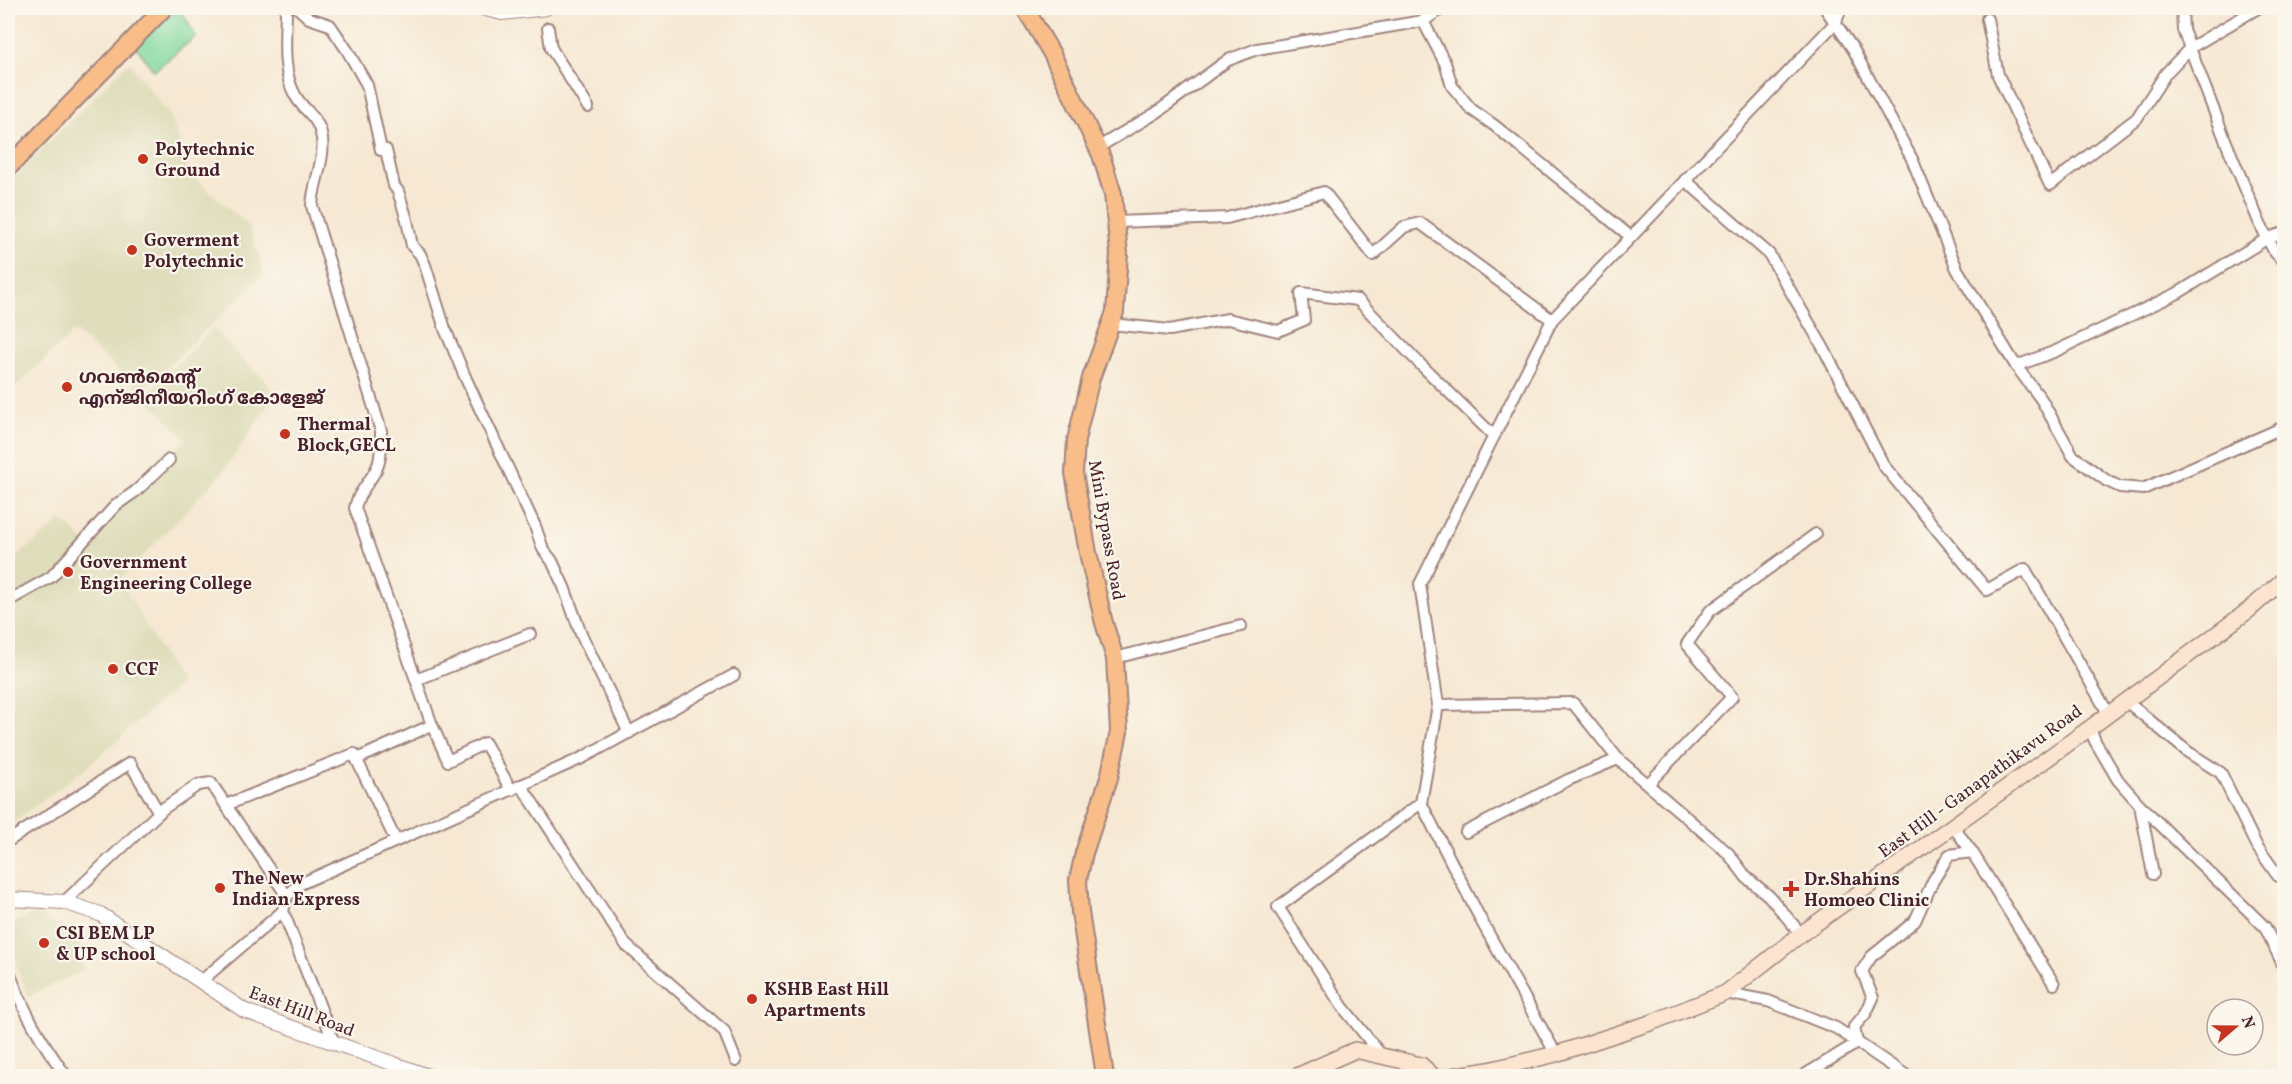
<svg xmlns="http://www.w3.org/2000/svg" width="2292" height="1084" viewBox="0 0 2292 1084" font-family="Vollkorn,'Noto Sans Malayalam',serif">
	<rect width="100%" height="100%" fill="#fbf7ec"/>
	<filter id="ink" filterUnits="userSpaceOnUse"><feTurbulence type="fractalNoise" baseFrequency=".0167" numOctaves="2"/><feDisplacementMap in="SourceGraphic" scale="12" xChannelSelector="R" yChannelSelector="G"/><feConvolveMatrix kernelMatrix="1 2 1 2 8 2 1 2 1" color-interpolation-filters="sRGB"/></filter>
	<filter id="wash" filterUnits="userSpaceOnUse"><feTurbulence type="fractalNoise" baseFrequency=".008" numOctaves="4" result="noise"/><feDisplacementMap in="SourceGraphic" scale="24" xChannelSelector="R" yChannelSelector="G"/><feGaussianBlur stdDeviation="1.35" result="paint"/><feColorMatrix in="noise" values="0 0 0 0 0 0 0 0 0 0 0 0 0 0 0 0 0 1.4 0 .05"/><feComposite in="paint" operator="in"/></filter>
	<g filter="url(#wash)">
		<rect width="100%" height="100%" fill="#f6e8d3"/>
		<!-- built -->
		<g fill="#dfddbb">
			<path d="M129,62L171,117L190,174L249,226L264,274L142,391L74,331L8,394V183Z"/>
			<path d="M213,328L276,393L223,472L120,580L180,684L86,768L8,826V564L62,520L84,541L186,439L145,397Z"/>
			<path d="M37,912L78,943L84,970L28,996L8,944V926Z"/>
		</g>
		<!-- green -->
		<path fill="#81d99e" stroke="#667c64" stroke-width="1.5" d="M179,8L196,36L154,71L134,44Z"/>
	</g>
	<g filter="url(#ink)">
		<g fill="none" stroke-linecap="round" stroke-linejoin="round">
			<defs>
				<g id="minor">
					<path d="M286,8C286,35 281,70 295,95C302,109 317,116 321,133C327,157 313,182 312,206L381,431C381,442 382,454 378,465C372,481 358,491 355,508L432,725"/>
					<path d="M298,8L309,18L330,25L347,50L367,85L381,150H386L394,186L398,191L407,220L412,246L420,254L425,265L445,329L466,379L535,526L543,549L552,561L564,587L581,634L629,733"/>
					<path d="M1825,8L1853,49L1912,159L1957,269L2016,366L2056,351L2178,293L2268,238L2284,233"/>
					<path d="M2182,8L2183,30L2226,142L2260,224L2274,251L2284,262"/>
					<path d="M1987,19L1998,75L2050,185L2137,118L2166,73L2190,48L2258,8"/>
					<path d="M1423,21L1445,63L1452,86L1471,109L1495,126L1631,237"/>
					<path d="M548,28L551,48L588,107"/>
					<path d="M1097,148L1156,113L1228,60L1257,49L1423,21L1443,8"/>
					<path d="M1685,180L1769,254L1824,349L1884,466L1987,590L2025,569L2108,713"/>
					<path d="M1116,222L1227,218L1324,192L1373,255L1404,227L1420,223L1552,320"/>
					<path d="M1111,324L1170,330L1228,319L1278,331L1304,320L1301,293L1358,300L1420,364L1494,436"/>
					<path d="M2016,366L2041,399L2073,456L2107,481L2120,487L2143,489L2284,427"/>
					<path d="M8,601L51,577L116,505L136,491L169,460"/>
					<path d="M1115,658L1241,626"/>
					<path d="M416,680L530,634"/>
					<path d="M2126,701L2188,752L2221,773L2256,845L2278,876"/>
					<path d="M1438,705L1573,703L1618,759"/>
					<path d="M2090,728L2095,741L2118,780L2140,805L2153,874"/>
					<path d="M357,759L432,725L448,761L485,743L511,790"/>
					<path d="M1648,784L1732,697L1687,644L1710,611L1816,534"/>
					<path d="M521,785L626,945L724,1031L736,1061"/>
					<path d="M226,805L354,754L396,841"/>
					<path d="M2140,805L2265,927L2284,967"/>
					<path d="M1952,825L1972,852L2054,984"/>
					<path d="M1466,832L1568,780L1618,759L1728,853L1747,878L1769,896L1801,934"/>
					<path d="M8,841L130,763L159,813"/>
					<path d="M64,902L164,808L198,785L211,783L287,896"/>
					<path d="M8,969C22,1009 41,1041 66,1076"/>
					<path d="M200,982L283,911"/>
					<path d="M1726,993L1768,1001L1836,1028L1907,1076"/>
					<path d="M334,1043L283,911L287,896L300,884L582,758L734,675"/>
					<path d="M1556,1054L1483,924L1421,803L1438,705L1420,584L1552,320L1836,22L1841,8"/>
					<path d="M1382,1056L1342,1006L1278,907L1421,803"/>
					<path d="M1803,1076L1857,1043L1854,1027L1866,1013L1873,998L1862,971L1871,957L1915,921L1933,881L1949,855L1972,852"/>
				</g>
				<g id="tertiary">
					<path d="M482,8L502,13L546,8"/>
					<path d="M8,899L64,902L100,914L245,1011L428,1076"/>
				</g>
				<g id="secondary">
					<path d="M1297,1076L1355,1050L1421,1065L1433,1076"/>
					<path d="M1452,1076L1489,1070L1556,1054L1650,1023L1726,993L1801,934L2090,728L2249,610L2284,579"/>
				</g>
				<g id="primary">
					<path d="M1025,8L1052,54L1101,155L1113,194L1119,254L1115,312L1091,378L1076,440L1074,473L1088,553L1104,623L1115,658L1119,732L1109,778L1084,853L1078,880L1080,912L1105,1076"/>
					<path d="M8,168L164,8"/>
				</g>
			</defs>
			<!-- minor casing -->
			<use href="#minor" stroke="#a0847f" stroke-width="14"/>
			<!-- tertiary casing -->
			<use href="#tertiary" stroke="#a0847f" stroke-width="16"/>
			<!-- secondary casing -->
			<use href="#secondary" stroke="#a0847f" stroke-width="18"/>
			<!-- primary casing -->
			<use href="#primary" stroke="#a0847f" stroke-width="20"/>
			<!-- minor -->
			<use href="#minor" stroke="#fff" stroke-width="10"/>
			<!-- tertiary -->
			<use href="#tertiary" stroke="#fff" stroke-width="14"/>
			<!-- secondary -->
			<use href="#secondary" stroke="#fce5d0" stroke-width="15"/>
			<!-- primary -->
			<use href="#primary" stroke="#f8bd89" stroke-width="16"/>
		</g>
	</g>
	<!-- markers -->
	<g fill="#c8321e" stroke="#fbf7ec" stroke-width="2">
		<circle cx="143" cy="159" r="6"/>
		<circle cx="132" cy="250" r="6"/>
		<circle cx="67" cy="387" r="6"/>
		<circle cx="285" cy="434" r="6"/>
		<circle cx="68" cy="572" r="6"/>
		<circle cx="113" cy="669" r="6"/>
		<circle cx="220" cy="888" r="6"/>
		<path d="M1788 880h6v6h6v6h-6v6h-6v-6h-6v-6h6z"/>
		<circle cx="44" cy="943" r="6"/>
		<circle cx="752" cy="999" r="6"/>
	</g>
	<g text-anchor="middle" stroke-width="4.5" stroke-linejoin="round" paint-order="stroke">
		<!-- poi labels -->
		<g font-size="18" font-weight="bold" fill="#4a1f2b" stroke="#fbf7ec" text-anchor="start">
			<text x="155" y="155">Polytechnic<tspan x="155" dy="21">Ground</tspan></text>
			<text x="144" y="246">Goverment<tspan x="144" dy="21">Polytechnic</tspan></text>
			<text x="79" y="383">ഗവൺമെന്റ്<tspan x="79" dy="21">എന്ജിനീയറിംഗ് കോളേജ്</tspan></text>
			<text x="297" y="430">Thermal<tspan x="297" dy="21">Block,GECL</tspan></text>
			<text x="80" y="568">Government<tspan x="80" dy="21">Engineering College</tspan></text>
			<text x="125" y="675">CCF</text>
			<text x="232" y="884">The New<tspan x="232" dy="21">Indian Express</tspan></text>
			<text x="1804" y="885">Dr.Shahins<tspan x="1804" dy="21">Homoeo Clinic</tspan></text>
			<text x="56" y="939">CSI BEM LP<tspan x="56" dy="21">&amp; UP school</tspan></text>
			<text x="764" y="995">KSHB East Hill<tspan x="764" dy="21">Apartments</tspan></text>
		</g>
		<!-- street labels -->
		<g font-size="18" fill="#4a1f2b" stroke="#fbf7ec">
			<text transform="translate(1107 530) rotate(80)" y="6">Mini Bypass Road</text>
			<text transform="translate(1980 781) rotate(-36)" y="6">East Hill - Ganapathikavu Road</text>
			<text transform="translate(302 1011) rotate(21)" y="6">East Hill Road</text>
		</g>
	</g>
	<!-- margin -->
	<rect width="2292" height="1084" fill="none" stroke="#fbf7ec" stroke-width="30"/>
	<!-- north arrow -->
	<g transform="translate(2235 1027) rotate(70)"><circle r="28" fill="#fbf7ec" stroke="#b4a19f" stroke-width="1.5"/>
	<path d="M0-4.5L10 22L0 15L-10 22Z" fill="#c8321e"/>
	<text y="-9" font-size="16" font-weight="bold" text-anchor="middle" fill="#4a1f2b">N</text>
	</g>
</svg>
